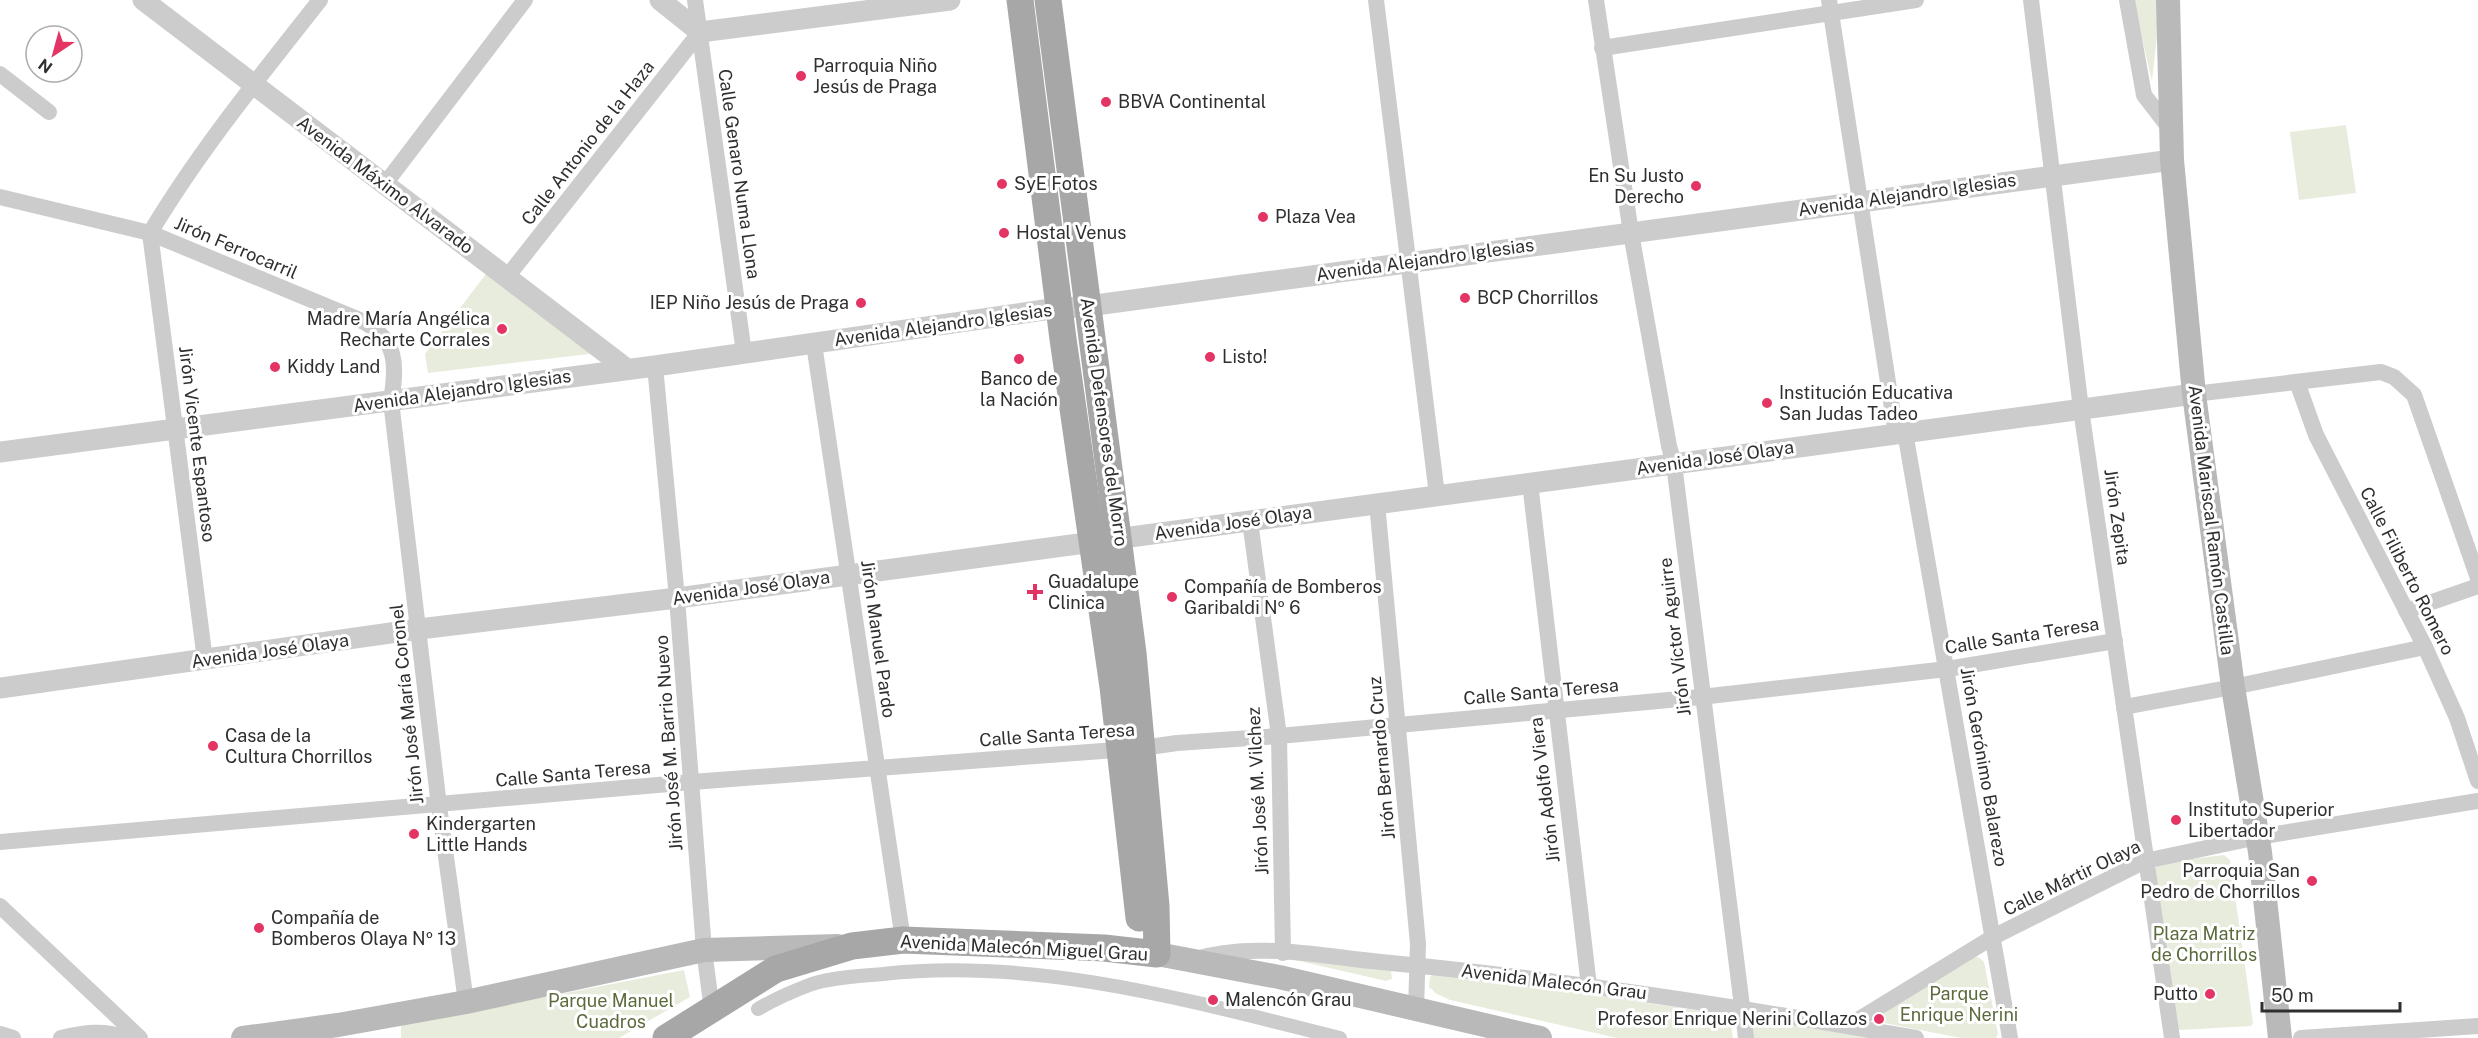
<svg xmlns="http://www.w3.org/2000/svg" width="2478" height="1038" viewBox="0 0 2478 1038" font-family="'Public Sans',sans-serif">
	<rect width="100%" height="100%" fill="#fff"/>
	<!-- green -->
	<g fill="#e8ecdd">
		<path d="M2133,0H2161L2152,81Z"/>
		<path d="M2346,125L2356,193L2299,200L2290,132Z"/>
		<path d="M489,270L590,352L589,354L428,373L425,354Z"/>
		<path d="M2224,855L2230,860L2253,1023L2251,1026L2180,1030L2177,1027L2155,869L2160,863Z"/>
		<path d="M1974,956L1980,958L1984,962L1998,1034L1996,1038H1961L1879,1022L1876,1019V1016Z"/>
		<path d="M1282,957L1391,971L1392,979L1386,981Z"/>
		<path d="M684,970L690,997L619,1038H401V1025Z"/>
		<path d="M1437,972L1729,1015L1733,1038H1617L1450,1000L1437,994L1429,987L1430,977Z"/>
		<path d="M1754,1017L1876,1038H1751L1750,1019Z"/>
	</g>
	<g fill="none" stroke-linecap="round" stroke-linejoin="round">
		<!-- pedestrian -->
		<path stroke="#ccc" stroke-width="14" d="M758,1009C775,999 793,991 812,984C833,977 860,976 883,974C1038,957 1191,1001 1340,1038"/>
		<!-- minor -->
		<g stroke="#ccc" stroke-width="16">
			<path d="M695,0L744,353"/>
			<path d="M1376,0L1437,495"/>
			<path d="M1596,0L1631,233L1669,446L1674,464L1746,1038"/>
			<path d="M1829,0L1896,434"/>
			<path d="M2031,0L2081,409L2172,1038"/>
			<path d="M2127,0L2144,95L2171,130"/>
			<path d="M1602,48L1916,0"/>
			<path d="M0,74L49,112"/>
			<path d="M385,184L525,0"/>
			<path d="M0,197L150,233L362,321C398,340 397,365 391,401L439,806L466,1002"/>
			<path d="M507,277L700,32"/>
			<path d="M814,344L903,940"/>
			<path d="M655,366L677,598L704,950L712,1010"/>
			<path d="M2297,382L2316,435L2425,647L2457,718L2478,781"/>
			<path d="M2194,394L2381,372L2394,377L2414,395L2478,578"/>
			<path d="M1905,432L2010,1038"/>
			<path d="M1530,483L1589,986"/>
			<path d="M1377,503L1418,944L1416,1010"/>
			<path d="M1250,521L1279,736L1283,953"/>
			<path d="M2406,611L2478,586"/>
			<path d="M205,660L150,233C199,151 261,75 320,0"/>
			<path d="M2124,707L2233,687L2425,647"/>
			<path d="M0,842L692,782L1142,748L1177,743L1279,736L1701,697L1947,669L2115,641"/>
			<path d="M0,906L140,1038"/>
			<path d="M1192,960C1252,941 1320,956 1381,962C1561,979 1738,1007 1916,1038"/>
			<path d="M1848,1026L1993,937L2145,861L2258,837L2478,801"/>
			<path d="M0,1034L13,1038"/>
			<path d="M61,1038C82,1033 104,1029 125,1038"/>
			<path d="M2301,1038L2478,1026"/>
		</g>
		<!-- tertiary -->
		<g stroke="#ccc" stroke-width="21">
			<path d="M143,0L627,369"/>
			<path d="M660,0L700,32L950,0"/>
			<path d="M0,452L655,366L1044,310L1088,306L2172,160"/>
			<path d="M0,688L419,629L677,598L2194,394"/>
		</g>
		<!-- secondary -->
		<g stroke="#b9b9b9" stroke-width="24">
			<path d="M2168,0L2172,160L2194,394L2233,687L2260,852L2280,1038"/>
			<path d="M1157,954L1279,977L1540,1038"/>
			<path d="M243,1038L338,1025L466,1002L704,950L837,946"/>
		</g>
		<!-- primary -->
		<g stroke="#a7a7a7" stroke-width="27">
			<path d="M1020,0L1063,339L1113,687L1139,918"/>
			<path d="M666,1038L776,969L852,946L903,940L1104,948L1157,954L1156,906L1133,653L1048,0"/>
		</g>
	</g>
	<!-- markers -->
	<g fill="#e33463" stroke="#fff" stroke-width="2">
		<circle cx="801" cy="76" r="6"/>
		<circle cx="1106" cy="102" r="6"/>
		<circle cx="1002" cy="184" r="6"/>
		<circle cx="1696" cy="186" r="6"/>
		<circle cx="1263" cy="217" r="6"/>
		<circle cx="1004" cy="233" r="6"/>
		<circle cx="1465" cy="298" r="6"/>
		<circle cx="861" cy="303" r="6"/>
		<circle cx="502" cy="329" r="6"/>
		<circle cx="1210" cy="357" r="6"/>
		<circle cx="1019" cy="359" r="6"/>
		<circle cx="275" cy="367" r="6"/>
		<circle cx="1767" cy="403" r="6"/>
		<path d="M1032 583h6v6h6v6h-6v6h-6v-6h-6v-6h6z"/>
		<circle cx="1172" cy="597" r="6"/>
		<circle cx="213" cy="746" r="6"/>
		<circle cx="2176" cy="820" r="6"/>
		<circle cx="414" cy="834" r="6"/>
		<circle cx="2312" cy="881" r="6"/>
		<circle cx="259" cy="928" r="6"/>
		<circle cx="2210" cy="994" r="6"/>
		<circle cx="1213" cy="1000" r="6"/>
		<circle cx="1879" cy="1019" r="6"/>
	</g>
	<g text-anchor="middle" stroke-width="6" stroke-linejoin="round" paint-order="stroke">
		<!-- poi labels -->
		<g font-size="18" fill="#2f2f2f" stroke="#fff" text-anchor="start">
			<text x="813" y="72">Parroquia Niño<tspan x="813" dy="21">Jesús de Praga</tspan></text>
			<text x="1118" y="108">BBVA Continental</text>
			<text x="1684" y="182" text-anchor="end">En Su Justo<tspan x="1684" dy="21">Derecho</tspan></text>
			<text x="1014" y="190">SyE Fotos</text>
			<text x="1275" y="223">Plaza Vea</text>
			<text x="1016" y="239">Hostal Venus</text>
			<text x="1477" y="304">BCP Chorrillos</text>
			<text x="849" y="309" text-anchor="end">IEP Niño Jesús de Praga</text>
			<text x="490" y="325" text-anchor="end">Madre María Angélica<tspan x="490" dy="21">Recharte Corrales</tspan></text>
			<text x="1222" y="363">Listo!</text>
			<text x="287" y="373">Kiddy Land</text>
			<text x="1019" y="385" text-anchor="middle">Banco de<tspan x="1019" dy="21">la Nación</tspan></text>
			<text x="1779" y="399">Institución Educativa<tspan x="1779" dy="21">San Judas Tadeo</tspan></text>
			<text x="1048" y="588">Guadalupe<tspan x="1048" dy="21">Clinica</tspan></text>
			<text x="1184" y="593">Compañía de Bomberos<tspan x="1184" dy="21">Garibaldi Nº 6</tspan></text>
			<text x="225" y="742">Casa de la<tspan x="225" dy="21">Cultura Chorrillos</tspan></text>
			<text x="2188" y="816">Instituto Superior<tspan x="2188" dy="21">Libertador</tspan></text>
			<text x="426" y="830">Kindergarten<tspan x="426" dy="21">Little Hands</tspan></text>
			<text x="2300" y="877" text-anchor="end">Parroquia San<tspan x="2300" dy="21">Pedro de Chorrillos</tspan></text>
			<text x="271" y="924">Compañía de<tspan x="271" dy="21">Bomberos Olaya Nº 13</tspan></text>
			<text x="2198" y="1000" text-anchor="end">Putto</text>
			<text x="1225" y="1006">Malencón Grau</text>
			<text x="1867" y="1025" text-anchor="end">Profesor Enrique Nerini Collazos</text>
		</g>
		<!-- street labels -->
		<g font-size="18" fill="#2f2f2f" stroke="#fff">
			<text transform="translate(588 143) rotate(-52)" y="6">Calle Antonio de la Haza</text>
			<text transform="translate(739 174) rotate(82)" y="6">Calle Genaro Numa Llona</text>
			<text transform="translate(385 185) rotate(37)" y="6">Avenida Máximo Alvarado</text>
			<text transform="translate(1907 195) rotate(-8)" y="6">Avenida Alejandro Iglesias</text>
			<text transform="translate(236 248) rotate(23)" y="6">Jirón Ferrocarril</text>
			<text transform="translate(1425 260) rotate(-8)" y="6">Avenida Alejandro Iglesias</text>
			<text transform="translate(943 325) rotate(-8)" y="6">Avenida Alejandro Iglesias</text>
			<text transform="translate(462 391) rotate(-8)" y="6">Avenida Alejandro Iglesias</text>
			<text transform="translate(1104 422) rotate(82)" y="6">Avenida Defensores del Morro</text>
			<text transform="translate(197 444) rotate(83)" y="6">Jirón Vicente Espantoso</text>
			<text transform="translate(1715 458) rotate(-8)" y="6">Avenida José Olaya</text>
			<text transform="translate(2117 517) rotate(82)" y="6">Jirón Zepita</text>
			<text transform="translate(2211 520) rotate(83)" y="6">Avenida Mariscal Ramón Castilla</text>
			<text transform="translate(1233 523) rotate(-8)" y="6">Avenida José Olaya</text>
			<text transform="translate(2407 571) rotate(63)" y="6">Calle Filiberto Romero</text>
			<text transform="translate(751 588) rotate(-8)" y="6">Avenida José Olaya</text>
			<text transform="translate(2022 636) rotate(-9)" y="6">Calle Santa Teresa</text>
			<text transform="translate(1675 637) rotate(-97)" y="6">Jirón Víctor Aguirre</text>
			<text transform="translate(878 639) rotate(82)" y="6">Jirón Manuel Pardo</text>
			<text transform="translate(270 651) rotate(-8)" y="6">Avenida José Olaya</text>
			<text transform="translate(1541 692) rotate(-5)" y="6">Calle Santa Teresa</text>
			<text transform="translate(407 704) rotate(-96)" y="6">Jirón José María Coronel</text>
			<text transform="translate(1057 735) rotate(-4)" y="6">Calle Santa Teresa</text>
			<text transform="translate(669 743) rotate(-94)" y="6">Jirón José M. Barrio Nuevo</text>
			<text transform="translate(1382 758) rotate(-95)" y="6">Jirón Bernardo Cruz</text>
			<text transform="translate(1984 767) rotate(80)" y="6">Jirón Gerónimo Balarezo</text>
			<text transform="translate(573 774) rotate(-5)" y="6">Calle Santa Teresa</text>
			<text transform="translate(1545 790) rotate(-97)" y="6">Jirón Adolfo Viera</text>
			<text transform="translate(1258 791) rotate(-93)" y="6">Jirón José M. Vilchez</text>
			<text transform="translate(2072 878) rotate(-26)" y="6">Calle Mártir Olaya</text>
			<text transform="translate(1024 948) rotate(3)" y="6">Avenida Malecón Miguel Grau</text>
			<text transform="translate(1554 982) rotate(7)" y="6">Avenida Malecón Grau</text>
		</g>
		<!-- park labels -->
		<g font-size="18" fill="#5b6b3d" stroke="#fff">
			<text x="2204" y="940">Plaza Matriz<tspan x="2204" dy="21">de Chorrillos</tspan></text>
			<text x="1959" y="1000">Parque<tspan x="1959" dy="21">Enrique Nerini</tspan></text>
			<text x="611" y="1007">Parque Manuel<tspan x="611" dy="21">Cuadros</tspan></text>
		</g>
	</g>
	<!-- north arrow -->
	<g transform="translate(54 54) rotate(216)"><circle r="28" fill="#ffffff" stroke="#acacac" stroke-width="1.5"/>
	<path d="M0-4.5L10 22L0 15L-10 22Z" fill="#e33463"/>
	<text y="-9" font-size="16" font-weight="bold" text-anchor="middle" fill="#2f2f2f">N</text>
	</g>
	<!-- scale -->
	<path d="M2262 1002v9h138v-9" fill="none" stroke="#2f2f2f" stroke-width="3"/>
	<text x="2271" y="1002" font-size="18" fill="#2f2f2f" stroke="#ffffff" stroke-width="4.5" paint-order="stroke">50 m</text>
</svg>
